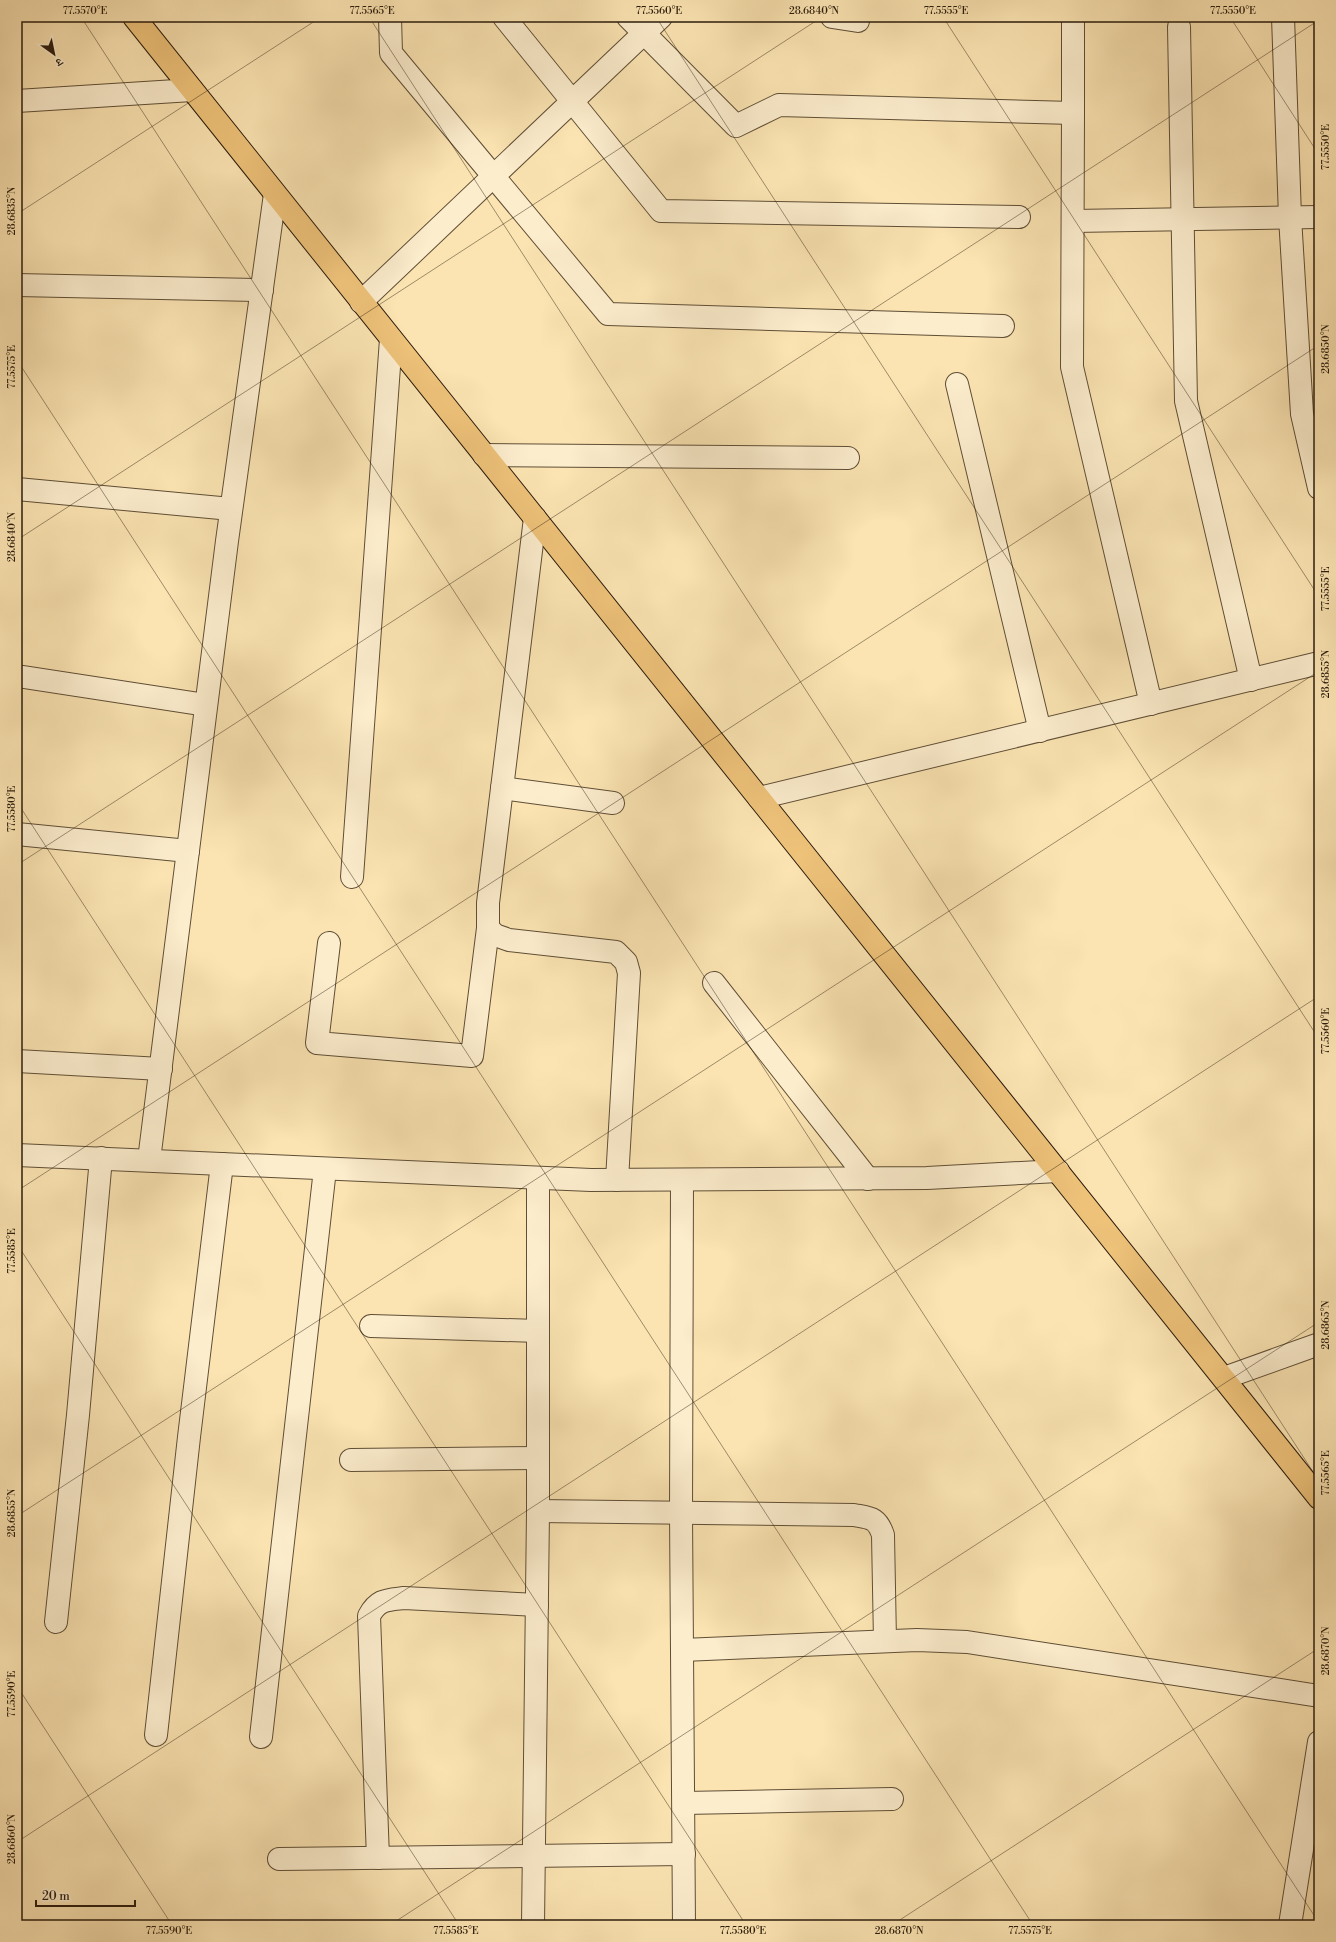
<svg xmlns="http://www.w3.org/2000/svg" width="1336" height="1942" viewBox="0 0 1336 1942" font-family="'Libre Bodoni','Noto Serif Devanagari',serif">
	<rect width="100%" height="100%" fill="#fbe4b2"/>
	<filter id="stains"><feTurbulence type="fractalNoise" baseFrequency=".005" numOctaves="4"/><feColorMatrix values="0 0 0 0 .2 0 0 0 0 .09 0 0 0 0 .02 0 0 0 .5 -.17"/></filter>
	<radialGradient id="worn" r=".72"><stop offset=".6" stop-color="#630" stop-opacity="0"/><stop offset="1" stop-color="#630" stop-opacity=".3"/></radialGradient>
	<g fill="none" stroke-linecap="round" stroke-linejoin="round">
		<defs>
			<g id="minor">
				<path d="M390,17L391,53L608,314L1003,326"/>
				<path d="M504,17L661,211L1019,217"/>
				<path d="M628,17L736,126L779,105L1073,113L1072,367L1151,704"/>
				<path d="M832,17L858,21V17"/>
				<path d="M1283,17L1290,217L1302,414L1319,488"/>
				<path d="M1179,27L1186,401L1251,680"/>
				<path d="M17,101L192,90"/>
				<path d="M1073,113V17"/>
				<path d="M1073,221L1319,217"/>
				<path d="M17,285L262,290"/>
				<path d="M361,302L661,17"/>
				<path d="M957,384L1040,731"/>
				<path d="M484,455L848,458"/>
				<path d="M17,489L231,509"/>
				<path d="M535,518L488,903V928L495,935L509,940L616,952L626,962L629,973L617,1180"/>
				<path d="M17,676L206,705"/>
				<path d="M502,788L613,803"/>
				<path d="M759,798L1319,663"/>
				<path d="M17,834L188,851"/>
				<path d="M352,877L391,339"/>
				<path d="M329,943L317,1043L472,1056L488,928"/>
				<path d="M714,983L868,1179"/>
				<path d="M17,1061L161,1069"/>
				<path d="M17,1155L591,1180L927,1178L1058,1171"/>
				<path d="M149,1160L227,541L275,194"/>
				<path d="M682,1180L681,1514L684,1925"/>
				<path d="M371,1326L538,1331"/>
				<path d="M1224,1378L1319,1344"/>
				<path d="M351,1460L538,1458"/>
				<path d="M538,1511L854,1515C870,1518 877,1517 883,1535L885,1641"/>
				<path d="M56,1622L78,1415L101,1158"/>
				<path d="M683,1650L917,1640L967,1642L1319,1696"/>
				<path d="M156,1735L189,1437L222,1164"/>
				<path d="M261,1737L325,1169"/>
				<path d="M684,1803L892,1799"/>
				<path d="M378,1858L369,1616C378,1599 387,1600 404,1598L537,1605"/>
				<path d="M279,1859L684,1854"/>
				<path d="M533,1925L538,1511V1178"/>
				<path d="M1290,1925L1319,1742"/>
			</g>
			<path id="major" d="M134,17L1319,1498"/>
		</defs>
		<!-- minor casing -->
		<use href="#minor" stroke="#5f4e36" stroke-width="24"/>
		<!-- major casing -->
		<use href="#major" stroke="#2b1c0d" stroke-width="24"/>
		<!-- minor -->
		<use href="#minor" stroke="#fcedcd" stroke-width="22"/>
		<!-- major -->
		<use href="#major" stroke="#eec279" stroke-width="22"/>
	</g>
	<!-- ticks -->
	<path fill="none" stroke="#2b1c0d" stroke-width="1" stroke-opacity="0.45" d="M81,17L1319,1923M369,17L1319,1481M656,17L1319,1039M943,17L1319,597M1230,17L1319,155M17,214L321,17M17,360L1033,1925M17,540L822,17M17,802L746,1925M17,865L1319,20M17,1191L1319,345M17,1244L459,1925M17,1516L1319,671M17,1686L172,1925M17,1842L1319,996M390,1925L1319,1322M892,1925L1319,1648"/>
	<!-- margin -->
	<rect width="1336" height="1942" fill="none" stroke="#fbe4b2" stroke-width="44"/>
	<!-- north arrow -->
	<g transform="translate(54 54) rotate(147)" stroke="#fcedcd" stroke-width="3" paint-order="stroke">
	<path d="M0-3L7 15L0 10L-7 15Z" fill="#2b1c0d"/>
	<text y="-6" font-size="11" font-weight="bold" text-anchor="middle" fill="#2b1c0d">उ</text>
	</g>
	<!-- scale -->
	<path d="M36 1900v6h99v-6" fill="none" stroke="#2b1c0d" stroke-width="2"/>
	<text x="42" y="1900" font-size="12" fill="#2b1c0d" stroke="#fcedcd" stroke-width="3" paint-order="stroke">20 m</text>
	<rect x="22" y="22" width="1292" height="1898" fill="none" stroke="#2b1c0d" stroke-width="1.5"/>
	<g font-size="10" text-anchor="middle" fill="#2b1c0d">
		<text x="85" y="14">77.5570°E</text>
		<text x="372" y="14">77.5565°E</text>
		<text x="659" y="14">77.5560°E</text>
		<text x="814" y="14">28.6840°N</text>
		<text x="946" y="14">77.5555°E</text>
		<text x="1233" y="14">77.5550°E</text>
		<text transform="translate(1325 147) rotate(-90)" y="4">77.5550°E</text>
		<text transform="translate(11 211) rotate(-90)" y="4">28.6835°N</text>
		<text transform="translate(1325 349) rotate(-90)" y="4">28.6850°N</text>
		<text transform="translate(11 367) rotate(-90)" y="4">77.5575°E</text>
		<text transform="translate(11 537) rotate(-90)" y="4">28.6840°N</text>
		<text transform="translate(1325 589) rotate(-90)" y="4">77.5555°E</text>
		<text transform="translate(1325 674) rotate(-90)" y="4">28.6855°N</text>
		<text transform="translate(11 809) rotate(-90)" y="4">77.5580°E</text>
		<text transform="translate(1325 1031) rotate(-90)" y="4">77.5560°E</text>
		<text transform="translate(11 1251) rotate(-90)" y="4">77.5585°E</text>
		<text transform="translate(1325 1325) rotate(-90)" y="4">28.6865°N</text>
		<text transform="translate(1325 1473) rotate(-90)" y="4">77.5565°E</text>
		<text transform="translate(11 1513) rotate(-90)" y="4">28.6855°N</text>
		<text transform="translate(1325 1651) rotate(-90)" y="4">28.6870°N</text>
		<text transform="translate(11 1694) rotate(-90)" y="4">77.5590°E</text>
		<text transform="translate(11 1839) rotate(-90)" y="4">28.6860°N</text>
		<text x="169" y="1934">77.5590°E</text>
		<text x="456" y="1934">77.5585°E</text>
		<text x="743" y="1934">77.5580°E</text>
		<text x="899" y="1934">28.6870°N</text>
		<text x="1030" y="1934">77.5575°E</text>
	</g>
	<rect width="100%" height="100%" filter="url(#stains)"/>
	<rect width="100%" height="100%" fill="url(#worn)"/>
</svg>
